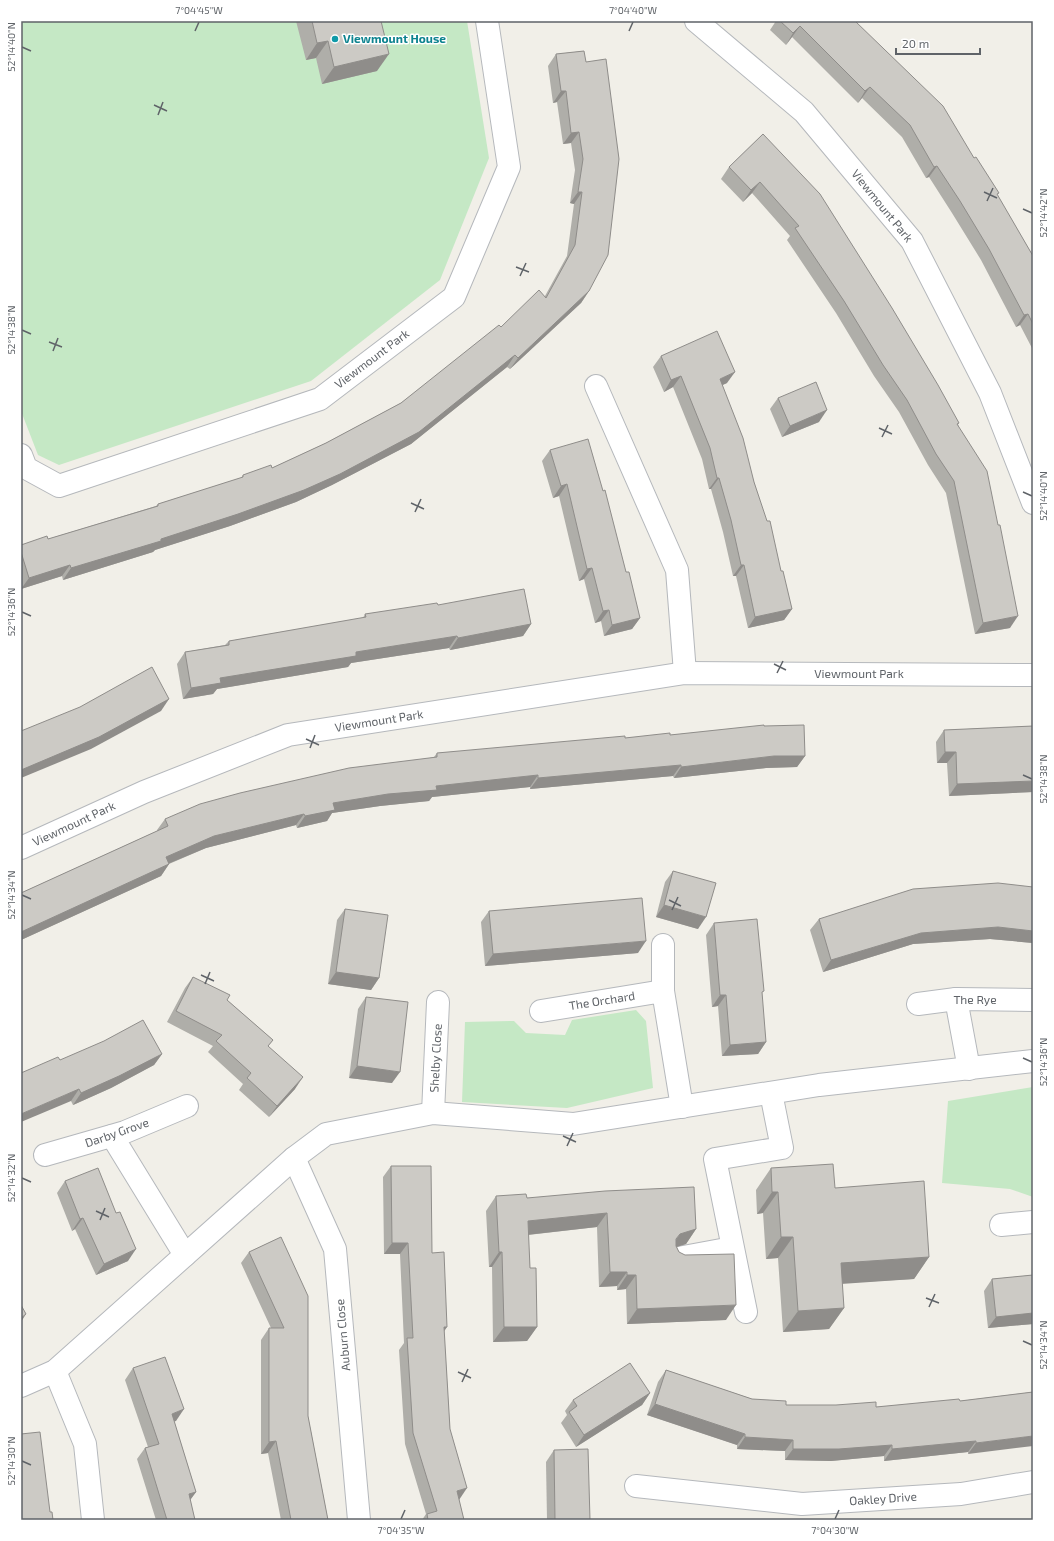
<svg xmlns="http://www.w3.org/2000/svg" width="1054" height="1541" viewBox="0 0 1054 1541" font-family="'Exo 2',sans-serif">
	<rect width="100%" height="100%" fill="#f1efe8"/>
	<!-- green -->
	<g fill="#c5e8c5">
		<path d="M21,21H467L489,158L440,280L311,381L59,465L38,455L21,411Z"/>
		<path d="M636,1010L646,1021L653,1088L567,1108L462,1102L465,1022L514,1021L526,1033L565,1035L572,1020Z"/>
		<path d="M1033,1087V1197L1010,1189L942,1183L948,1101Z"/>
	</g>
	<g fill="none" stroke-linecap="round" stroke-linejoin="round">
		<defs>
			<g id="minor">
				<path d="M696,21L804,112L912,241L990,393L1033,503"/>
				<path d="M596,386L677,570L685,673"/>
				<path d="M21,455L26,468L59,486L320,399L454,297L509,167L487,21"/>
				<path d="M21,848L144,792L288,735L685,673L1033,675"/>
				<path d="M663,945V991"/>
				<path d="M956,999L969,1069"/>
				<path d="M918,1004L956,999L1033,1000"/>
				<path d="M541,1011L663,991L682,1107"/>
				<path d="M433,1113L438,1002"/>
				<path d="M112,1136L185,1255"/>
				<path d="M45,1155L125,1132L187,1106"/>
				<path d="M294,1158L335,1249L359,1520"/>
				<path d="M1001,1225L1033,1222"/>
				<path d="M678,1258L732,1248"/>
				<path d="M746,1312L715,1159L782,1148L771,1093"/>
				<path d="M55,1371L85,1444L93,1520"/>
				<path d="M21,1386L55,1371L294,1158L326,1134L433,1113L573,1124L819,1085L1033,1061"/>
				<path d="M636,1486L802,1504L961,1494L1033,1482"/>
			</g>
		</defs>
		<!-- minor casing -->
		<use href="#minor" stroke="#b5b8bc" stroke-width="24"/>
		<!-- minor -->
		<use href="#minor" stroke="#fff" stroke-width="22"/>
	</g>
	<!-- wall -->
	<g fill="#afaea9">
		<path d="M296,21H381L377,71L322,84L316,58L306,60Z"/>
		<path d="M776,21H855L974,158L997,195L1033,256V350L1020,325L1016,327L981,260L952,213L929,177L926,178L902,137L862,98L858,103L792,37L786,45L770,30Z"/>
		<path d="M584,51L589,291L581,303L510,369L507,367L411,444L332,485L296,502L230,526L155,550L153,552L63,580L62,576L21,589V545L48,539L156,506L158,504L241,478L243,475L272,468L326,443L401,403L501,327L545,296L567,256L574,204L570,203L575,170L571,143L563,144L557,102L553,103L548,66L556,54Z"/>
		<path d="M763,134L959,423L958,424L1010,628L975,634L946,493L928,465L899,412L874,376L836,313L787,240L790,236L752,193L743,202L721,179L729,167Z"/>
		<path d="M661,356L727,383L722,385L754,482L792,609L784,620L748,628L736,576H733L723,532L711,489H709L702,459L673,387L664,392L653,367Z"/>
		<path d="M778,398L819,422L782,437L770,409Z"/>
		<path d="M550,450L626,572L640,618L632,629L604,636L601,621L595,623L584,579L579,581L559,496L553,498L542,461Z"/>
		<path d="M438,605L531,624L523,636L450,650L449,648L351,663L348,667L217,689L213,694L183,699L177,664L185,652L225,645L229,641L363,618L365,614Z"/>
		<path d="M764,726L805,756L797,767L766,768L674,778L673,776L530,789V787L432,797L429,801L380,806L332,813L327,821L297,828L296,825L206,848L169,864L161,876L21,940V893L157,831V830L165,819L434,757L437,753L625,738L670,735Z"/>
		<path d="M1033,726V792L949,796L947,763H937L936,742L944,730Z"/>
		<path d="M673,871L698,929L656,917L665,882Z"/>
		<path d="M1033,887V943L990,939L913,944L823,972L810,930L819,919Z"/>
		<path d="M345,909L379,978L371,990L328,984L337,920Z"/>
		<path d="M489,911L638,953L485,966L481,922Z"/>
		<path d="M714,923L766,1042L758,1054L722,1056L718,1006L712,1007L706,935Z"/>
		<path d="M193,977L227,1000L273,1040L268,1046L295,1089L269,1117L239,1090L243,1084L208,1052L213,1046L167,1022L185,988Z"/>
		<path d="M366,997L392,1083L349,1078L358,1009Z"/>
		<path d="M162,1054L154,1065L111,1088L73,1105L71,1101L60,1060Z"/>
		<path d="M391,1166L432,1253L444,1332L450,1429L459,1500L464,1520H422L426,1514L405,1444L399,1350L404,1343L400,1254H384L383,1177Z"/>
		<path d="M771,1168L835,1188L929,1257L914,1279L842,1283L844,1308L829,1329L783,1332L778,1258L766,1259L763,1213L757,1214L756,1190Z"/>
		<path d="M65,1181L128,1261L96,1275L75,1229L72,1231L57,1193Z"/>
		<path d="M496,1196L527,1198L696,1229L686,1244L677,1247L679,1252L726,1320L627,1324L626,1289L617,1290V1286L599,1287L597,1227L528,1235L530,1268L537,1327L527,1341L493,1342L492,1267H489L486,1211Z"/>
		<path d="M281,1237L308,1416L328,1520H281L268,1453L261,1454V1340L269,1328H271L241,1263L249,1252Z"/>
		<path d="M1033,1275V1324L988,1328L984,1291L992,1279Z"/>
		<path d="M133,1368L176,1421H174L196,1492L190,1500L195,1520H156L137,1459L145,1448L148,1447L125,1380Z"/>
		<path d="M666,1370L752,1399L786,1405L876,1407L960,1401L1033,1392L968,1454V1452L884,1461V1456L831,1461L785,1460V1451L737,1449V1445L647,1415L658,1382Z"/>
		<path d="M650,1393L642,1405L576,1447L561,1423L567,1415L565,1411L573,1400Z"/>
		<path d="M554,1450L590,1520H547L546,1462Z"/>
	</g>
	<!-- shaded-wall -->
	<g fill="#8f8d8a">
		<path d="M800,26L792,37L786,45L793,33Z"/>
		<path d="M328,41L316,58L306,60L317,43Z"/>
		<path d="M389,54L377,71L322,84L334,67Z"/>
		<path d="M870,87L862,98L858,103L865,91Z"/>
		<path d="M561,91H566L557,102L553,103Z"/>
		<path d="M579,132L571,143L563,144L571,133Z"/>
		<path d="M937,166L929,177L926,178L934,167Z"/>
		<path d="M760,182L752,193L743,202L751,190Z"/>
		<path d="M578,192H582L574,204L570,203Z"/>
		<path d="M589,291L581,303L510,369L518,358Z"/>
		<path d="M1028,314L1020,325L1016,327L1024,315Z"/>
		<path d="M515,355L507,367L411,444L332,485L296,502L230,526L155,550L153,552L63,580L71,568L161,539Z"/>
		<path d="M735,372L727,383L712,390L720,379Z"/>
		<path d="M681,376L673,387L664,392L671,380Z"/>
		<path d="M827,410L819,422L782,437L790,426Z"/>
		<path d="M717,478H719L711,489H709Z"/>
		<path d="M567,484L559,496L553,498L561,486Z"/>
		<path d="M70,565L62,576L21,589L29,578Z"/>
		<path d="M741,565H744L736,576H733Z"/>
		<path d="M592,568L584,579L579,581L587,569Z"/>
		<path d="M792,609L784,620L748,628L755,617Z"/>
		<path d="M609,610L601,621L595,623L603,611Z"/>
		<path d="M1018,616L1010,628L975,634L983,623Z"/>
		<path d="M640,618L632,629L604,636L612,625Z"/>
		<path d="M531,624L523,636L450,650L458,638Z"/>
		<path d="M457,636L449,648L351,663L348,667L217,689L213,694L183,699L191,688L220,678L356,652Z"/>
		<path d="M169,699L161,711L91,749L21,778V770Z"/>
		<path d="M945,752H956L947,763H937Z"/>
		<path d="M774,756H805L797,767L766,768L674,778L681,767Z"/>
		<path d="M681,765L673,776L530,789L538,778Z"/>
		<path d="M538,775L530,787L432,797L429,801L380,806L332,813L327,821L297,828L305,816L333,803L436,786Z"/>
		<path d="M1033,781V792L949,796L957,784Z"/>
		<path d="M304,814L296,825L206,848L158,868L166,857L214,836Z"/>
		<path d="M169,864L161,876L21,940V932Z"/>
		<path d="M664,905L706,917L698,929L656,917Z"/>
		<path d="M998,927L1033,931V943L990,939L913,944L823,972L831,960L921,933Z"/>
		<path d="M646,941L638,953L485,966L493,954Z"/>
		<path d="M336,972L379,978L371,990L328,984Z"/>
		<path d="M720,995H726L718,1006L712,1007Z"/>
		<path d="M766,1042L758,1054L722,1056L730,1045Z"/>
		<path d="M162,1054L154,1065L111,1088L73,1105L81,1093Z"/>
		<path d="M357,1066L400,1072L392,1083L349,1078Z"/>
		<path d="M303,1077L295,1089L269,1117L277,1106Z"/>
		<path d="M79,1089L71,1101L21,1122V1114Z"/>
		<path d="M772,1192H778L763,1213L757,1214Z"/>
		<path d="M607,1213L597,1227L517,1236L528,1221Z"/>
		<path d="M83,1218L75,1229L72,1231L80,1219Z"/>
		<path d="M696,1229L686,1244L670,1249L680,1234Z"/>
		<path d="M781,1237H793L778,1258L766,1259Z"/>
		<path d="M392,1243H408L400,1254H384Z"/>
		<path d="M136,1249L128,1261L96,1275L104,1264Z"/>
		<path d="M499,1252H502L492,1267H489Z"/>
		<path d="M929,1257L914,1279L826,1285L841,1263Z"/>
		<path d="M610,1272H627L617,1286L599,1287Z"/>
		<path d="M627,1275H636L626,1289L617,1290Z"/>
		<path d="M736,1305L726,1320L627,1324L637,1309Z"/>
		<path d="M844,1308L829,1329L783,1332L798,1311Z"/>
		<path d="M1033,1313V1324L988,1328L996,1317Z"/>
		<path d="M26,1314L21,1322V1318Z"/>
		<path d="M444,1327H447L439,1339Z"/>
		<path d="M504,1327H537L527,1341L493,1342Z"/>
		<path d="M650,1393L642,1405L576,1447L584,1435Z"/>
		<path d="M655,1404L745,1434L737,1445L647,1415Z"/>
		<path d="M184,1409L176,1421L164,1425L172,1414Z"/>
		<path d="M1033,1436V1446L968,1454L976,1443Z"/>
		<path d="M745,1437L793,1440L785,1451L737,1449Z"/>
		<path d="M276,1441L268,1453L261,1454L269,1442Z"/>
		<path d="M976,1441L968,1452L884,1461L892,1449Z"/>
		<path d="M892,1445L884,1456L831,1461L785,1460L793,1449Z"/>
		<path d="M467,1488L459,1500L457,1491Z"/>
		<path d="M196,1492L188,1503L189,1494Z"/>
	</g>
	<!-- building -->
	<g fill="#cccac5" stroke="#8f8d8a">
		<path d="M312,21H381L389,54L334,67L328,41L317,43Z"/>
		<path d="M780,21H855L943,106L974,158L976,157L999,193L997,194L1033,256V324L1028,314L1024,315L989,249L960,201L937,166L934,167L910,125L870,87L865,91L800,26L793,33Z"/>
		<path d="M584,51L586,62L606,59L619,159L608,255L589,291L518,358L515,355L419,432L340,474L304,490L238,514L161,539V541L71,568L70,565L29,578L21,552V545L47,536L48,539L158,506V504L243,477V475L271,465L272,468L326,443L401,403L499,325L501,327L539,290L546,298L575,245L582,192H578L583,159L579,132L571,133L566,91H561L556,54Z"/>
		<path d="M763,134L820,194L892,308L938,385L959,423L957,424L987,471L998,525H1000L1018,616L983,623L954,481L936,454L907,400L883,365L844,301L795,228L799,226L760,182L751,190L729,167Z"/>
		<path d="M717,331L735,372L720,379L743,438L754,482L767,521H770L781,571H783L792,609L755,617L744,565H741L731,520L719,478H717L710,448L681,376L671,380L661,356Z"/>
		<path d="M816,382L827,410L790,426L778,398Z"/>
		<path d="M588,439L603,491L605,490L626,572H629L640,618L612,625L609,610L603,611L592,568L587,569L567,484L561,486L550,450Z"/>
		<path d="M524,589L531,624L458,638L457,636L356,652V656L220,678L221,683L191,688L185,652L229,645V641L366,617L365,614L437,603L438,605Z"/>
		<path d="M152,667L169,699L99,737L21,770V731L80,707Z"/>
		<path d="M764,725V726L804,725L805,756H774L681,767V765L538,778V775L436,786L437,790L388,794L333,803L335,810L305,816L304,814L214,836L166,857L169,864L21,932V893L168,826L165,819L200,804L240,793L349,768L437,757V753L625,736V738L670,733V735Z"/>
		<path d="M1033,726V781L957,784L956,752H945L944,730Z"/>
		<path d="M673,871L716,883L706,917L664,905Z"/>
		<path d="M998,883L1033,887V931L998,927L921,933L831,960L819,919L913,889Z"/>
		<path d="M642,898L646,941L493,954L489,911Z"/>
		<path d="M345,909L388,915L379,978L336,972Z"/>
		<path d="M757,919L764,991L762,992L766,1042L730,1045L726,995H720L714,923Z"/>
		<path d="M193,977L230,995L227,1000L273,1040L268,1046L303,1077L277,1106L247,1078L251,1073L216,1041L222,1035L176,1011Z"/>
		<path d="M366,997L408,1002L400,1072L357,1066Z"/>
		<path d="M143,1020L162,1054L119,1076L81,1093L79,1089L21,1114V1073L58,1057L60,1060L104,1041Z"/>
		<path d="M833,1164L835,1188L924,1181L929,1257L841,1263L844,1308L798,1311L793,1237H781L778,1192H772L771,1168Z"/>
		<path d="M391,1166H431L432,1253L444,1252L447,1327H444L450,1429L467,1488L457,1491L464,1520H428L427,1514L437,1511L413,1433L407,1338H413L408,1243H392Z"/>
		<path d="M98,1168L116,1213L120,1212L136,1249L104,1264L83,1218L80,1219L65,1181Z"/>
		<path d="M694,1187L696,1229L680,1234L676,1239V1246L679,1252L685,1255L734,1254L736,1305L637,1309L636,1275H627V1272H610L607,1213L528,1221L530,1268H536L537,1327H504L502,1252H499L496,1196L526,1194L527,1198L605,1191Z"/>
		<path d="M281,1237L308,1296V1416L328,1520H291L276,1441L269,1442V1328H284L249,1252Z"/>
		<path d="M1033,1275V1313L996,1317L992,1279Z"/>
		<path d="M21,1305L26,1314L21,1318Z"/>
		<path d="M165,1357L184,1409L172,1414L196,1492L189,1494L195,1520H167L145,1448L159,1444L133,1368Z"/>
		<path d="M630,1363L650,1393L584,1435L569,1412L577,1406L573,1400Z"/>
		<path d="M666,1370L752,1399L786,1401V1405H836L876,1402V1407L959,1399L960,1401L1033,1392V1436L976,1443V1441L892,1449V1445L839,1449H793V1440L745,1437V1434L655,1404Z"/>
		<path d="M40,1432L50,1512H52L53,1520H21V1434Z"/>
		<path d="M588,1449L590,1520H555L554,1450Z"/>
	</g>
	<!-- ticks -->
	<path fill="none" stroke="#5f6368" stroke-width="1.5" d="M195,31L199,22M629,31L633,22M22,47L31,51M154,105L167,111M158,115L163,102M984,192L997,198M987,201L993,188M1023,209L1032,213M516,267L529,272M520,276L526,263M22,330L31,334M49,342L62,347M53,351L58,338M879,428L892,434M882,437L888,425M1023,492L1032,496M411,503L424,509M415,512L421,499M22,612L31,616M774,664L786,670M777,673L783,661M306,739L319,745M310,748L315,735M1023,775L1032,779M22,895L31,899M669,900L681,906M672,910L678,897M201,975L214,981M205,984L210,972M1023,1058L1032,1062M563,1136L576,1142M567,1146L573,1133M22,1178L31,1182M96,1211L109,1217M100,1220L105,1208M926,1298L939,1303M929,1307L935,1294M1023,1341L1032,1345M458,1372L471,1378M462,1382L468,1369M22,1461L31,1465M401,1519L405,1510M835,1519L839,1510"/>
	<!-- markers -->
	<circle fill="#0f9aa8" stroke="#fff" stroke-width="1.5" cx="335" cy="39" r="4"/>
	<g text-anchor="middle" stroke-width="3" stroke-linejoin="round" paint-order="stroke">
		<!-- culture labels -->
		<g font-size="12" font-weight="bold" fill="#0d838f" stroke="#fff" text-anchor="start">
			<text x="343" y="43">Viewmount House</text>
		</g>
		<!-- street labels -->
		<g font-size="12" fill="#5f6368" stroke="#fff">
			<text transform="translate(882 206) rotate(51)" y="4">Viewmount Park</text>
			<text transform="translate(372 359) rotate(-37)" y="4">Viewmount Park</text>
			<text x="859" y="678">Viewmount Park</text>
			<text transform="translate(379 721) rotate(-9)" y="4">Viewmount Park</text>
			<text transform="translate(74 824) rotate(-25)" y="4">Viewmount Park</text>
			<text x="975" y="1004">The Rye</text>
			<text transform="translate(602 1001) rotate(-9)" y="4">The Orchard</text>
			<text transform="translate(436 1058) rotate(-87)" y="4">Shelby Close</text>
			<text transform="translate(117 1133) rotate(-19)" y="4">Darby Grove</text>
			<text transform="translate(343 1335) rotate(-95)" y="4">Auburn Close</text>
			<text transform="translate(883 1499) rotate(-4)" y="4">Oakley Drive</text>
		</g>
	</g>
	<!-- border -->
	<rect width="1054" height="1541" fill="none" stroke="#ffffff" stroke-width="44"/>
	<!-- scale -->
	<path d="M896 48v6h84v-6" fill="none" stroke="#5f6368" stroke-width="2"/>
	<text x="902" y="48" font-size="12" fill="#5f6368" stroke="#ffffff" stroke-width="3" paint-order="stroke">20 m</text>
	<rect x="22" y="22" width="1010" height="1497" fill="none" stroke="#5f6368" stroke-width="1.5"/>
	<g font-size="10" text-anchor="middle" fill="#5f6368">
		<text x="199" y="14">7°04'45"W</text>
		<text x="633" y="14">7°04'40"W</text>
		<text transform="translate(11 47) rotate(-90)" y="4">52°14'40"N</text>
		<text transform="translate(1043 213) rotate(-90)" y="4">52°14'42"N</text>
		<text transform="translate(11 330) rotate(-90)" y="4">52°14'38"N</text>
		<text transform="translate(1043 496) rotate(-90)" y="4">52°14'40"N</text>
		<text transform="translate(11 612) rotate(-90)" y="4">52°14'36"N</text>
		<text transform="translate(1043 779) rotate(-90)" y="4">52°14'38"N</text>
		<text transform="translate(11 895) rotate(-90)" y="4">52°14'34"N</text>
		<text transform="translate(1043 1062) rotate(-90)" y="4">52°14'36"N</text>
		<text transform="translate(11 1178) rotate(-90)" y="4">52°14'32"N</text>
		<text transform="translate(1043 1345) rotate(-90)" y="4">52°14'34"N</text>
		<text transform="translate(11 1461) rotate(-90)" y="4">52°14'30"N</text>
		<text x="401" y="1534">7°04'35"W</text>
		<text x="835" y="1534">7°04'30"W</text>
	</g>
</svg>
